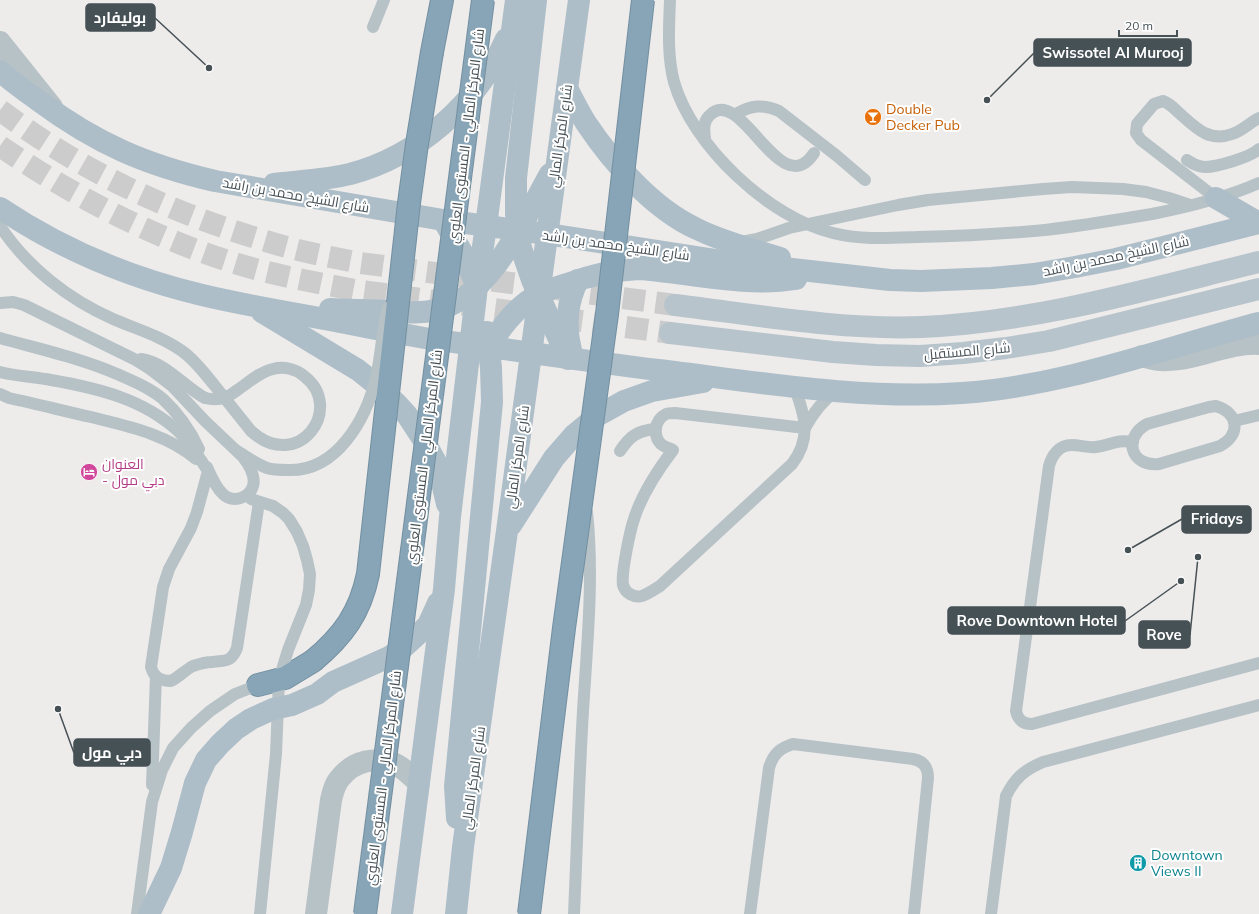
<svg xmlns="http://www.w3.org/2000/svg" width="1259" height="914" viewBox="0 0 1259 914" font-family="Mulish,Cairo,sans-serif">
	<rect width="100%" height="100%" fill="#eeebeb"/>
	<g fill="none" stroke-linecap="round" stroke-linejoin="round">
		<!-- secondary-tunnel -->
		<g stroke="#cccccd" stroke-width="22" stroke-dasharray="22 11" stroke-linecap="butt">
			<path d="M0,110C79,170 171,213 266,241C297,251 329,257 361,263L675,305"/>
			<path d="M0,146C79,200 166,245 259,270C291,278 323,284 355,290L670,333"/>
		</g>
		<defs>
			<g id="highway">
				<path d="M432,52L442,0"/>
				<path d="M258,685L285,678L313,661"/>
			</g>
		</defs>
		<!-- highway casing -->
		<use href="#highway" stroke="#7290a1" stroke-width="24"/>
		<!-- lane -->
		<g stroke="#b7c2c6" stroke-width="12">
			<path d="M670,0C669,27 667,55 674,82C692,145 769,218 833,233C860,240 890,238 918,237C961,236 1003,234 1045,230C1081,226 1116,220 1152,214C1188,207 1225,198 1259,183"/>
			<path d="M373,27L384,0"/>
			<path d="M736,114C751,105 763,104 779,111L837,156L865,180"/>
			<path d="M705,139C704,130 703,122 709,116C741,82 780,205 814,153"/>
			<path d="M1187,160C1193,164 1198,167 1205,167C1217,167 1251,157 1259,149"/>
			<path d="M1216,198L1141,140L1136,133L1137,124L1154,104L1163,101C1169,103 1173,107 1178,112C1194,126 1208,143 1232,134C1242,131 1249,123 1259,118"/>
			<path d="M0,226C27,267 68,299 113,319C136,329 161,336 182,351C195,360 205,374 215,386C227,401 239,416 251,431C298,474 346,408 304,376C296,369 284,366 273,369C259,372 247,384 236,391"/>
			<path d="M741,242L757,239L789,228L898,205L928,200L1043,189L1072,187L1123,189L1146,192L1169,198L1190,205"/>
			<path d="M0,303L13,302L24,305L134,359L150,369L172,386L205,421L243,457C249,465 256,476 253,486C249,499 232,503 223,494C216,488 211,476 207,467"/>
			<path d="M0,338C39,349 80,358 117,374C133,381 150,388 163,399C178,413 190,430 199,449"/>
			<path d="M141,359C167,363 183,386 205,398"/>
			<path d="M0,372C17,376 34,377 51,380C97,388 144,399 179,432C191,444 199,457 208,471L197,512L191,528L169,569L163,587L151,667C154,678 161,681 171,681C179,677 185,670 193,666C199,664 205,662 212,662C225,660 231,663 237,648L259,502"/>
			<path d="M794,386C805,415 812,438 792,464L660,586C655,589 648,594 642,596C634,598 625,593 623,585C621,573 630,531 634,519C642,494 657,471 673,450C669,448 664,447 661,444C653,436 654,420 666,414C668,413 672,413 675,413L805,428"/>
			<path d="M0,394L9,398C37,404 64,411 91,417C127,426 167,434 196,459"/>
			<path d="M1216,406C1239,413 1241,435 1220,446L1159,464C1131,467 1122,438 1147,424L1209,407Z"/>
			<path d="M1234,421L1259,415"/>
			<path d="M805,428C813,413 822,401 836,391"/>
			<path d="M1133,442C1116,439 1111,445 1096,447C1088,448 1080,445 1072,445C1059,445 1052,455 1049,466L1016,711C1018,720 1023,724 1032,724L1259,663"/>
			<path d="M620,451C630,436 637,431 655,429"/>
			<path d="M251,499L273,506L283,513L289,519L297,532L303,546L307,560L310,574L309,590L306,605L288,650L279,680L276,754L260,914"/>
			<path d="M152,785L156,676"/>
			<path d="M137,914L152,802L162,770L173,748L191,728L210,711L235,694L258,685"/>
			<path d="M574,914C577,846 579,779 583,711C587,645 594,578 587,512"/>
			<path d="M750,914L769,768C773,754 780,748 793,744L913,759C923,761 928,767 928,778L914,914"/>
			<path d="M991,914L1006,796C1015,778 1024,770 1043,762L1259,705"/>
		</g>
		<!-- street -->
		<g stroke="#b7c2c6" stroke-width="22">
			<path d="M0,42L52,107"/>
			<path d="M1142,356C1150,358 1158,361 1166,360C1198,360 1227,342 1259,344"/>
			<path d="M316,914L331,800C333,791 335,783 341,777C354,761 376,756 395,764C404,768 411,776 419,783"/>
		</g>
		<!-- secondary -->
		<g stroke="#b8c4cc" stroke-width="22">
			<path d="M675,305C757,315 839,330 922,327C1037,322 1148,289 1259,262"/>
			<path d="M670,333L833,352L876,355L920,356L963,353L1006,348L1049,341L1259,289"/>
		</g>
		<!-- primary -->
		<g stroke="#adbec8" stroke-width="22">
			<path d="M536,0L516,178V214L521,248L532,280L568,359"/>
			<path d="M0,71C12,82 25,91 39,101C97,144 146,165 215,181L443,220L547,234L729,262L890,280L921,281L992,278L1034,274L1075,267L1116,259L1259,223"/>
			<path d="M567,88C573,100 579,112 586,123C612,162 653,209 697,229C723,242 752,249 780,258"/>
			<path d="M274,184C299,181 325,180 350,174C418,156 477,104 506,39"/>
			<path d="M1216,198L1259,223"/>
			<path d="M0,208C61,249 131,278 202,295C244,305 287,312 330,320C360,326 389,332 419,337C443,341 466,344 490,347C546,355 602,363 658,370C758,382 860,400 962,393C1064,386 1161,349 1259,323"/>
			<path d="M446,225L462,252L477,287"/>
			<path d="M330,309C349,310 369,310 388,311C404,312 420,314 436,310C490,299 525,218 550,174"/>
			<path d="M262,312L358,370L378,386L396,403L407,415L426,444L438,466L447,504"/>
			<path d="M571,350C565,326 567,302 578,280"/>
			<path d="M486,352C499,330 515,307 539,294C548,290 558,287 567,284C591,275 613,270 639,269C691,273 744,287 796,279"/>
			<path d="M511,525L554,458L574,435L597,416L624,401L652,391L703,382"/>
			<path d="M457,818L455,786L457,766L492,402L491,368L487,332"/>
			<path d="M149,914L171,868L182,832L195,783L206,760L220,744L236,729L251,719L273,709L292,705L317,694L333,682L389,657L403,648L428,625L438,603"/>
			<path d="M402,914L444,589L450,517L477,287L486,226L516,0"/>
			<path d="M456,914L463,847L507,531L579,0"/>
		</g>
		<!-- highway -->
		<use href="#highway" stroke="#87a5b6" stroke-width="22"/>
		<defs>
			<g id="highway-bridge">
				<path d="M313,661C343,636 360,613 368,574L409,203L417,144L432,52"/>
				<path d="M365,914L483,0"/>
				<path d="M529,914L564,628L607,314L643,0"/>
			</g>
		</defs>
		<!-- highway-bridge casing -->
		<use href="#highway-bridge" stroke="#7290a1" stroke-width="24" stroke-linecap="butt"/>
		<!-- lane-bridge -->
		<g stroke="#b7c2c6" stroke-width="12">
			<path d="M205,398C217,401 226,399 236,391"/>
			<path d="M237,451C247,457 256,464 267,468C273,470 281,470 288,470C337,472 366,419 376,378C381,355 382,331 388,308"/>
		</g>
		<!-- highway-bridge -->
		<use href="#highway-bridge" stroke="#87a5b6" stroke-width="22"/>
	</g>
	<!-- icons -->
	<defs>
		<symbol id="bar-disc" viewBox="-11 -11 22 22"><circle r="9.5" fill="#e8710a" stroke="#fff"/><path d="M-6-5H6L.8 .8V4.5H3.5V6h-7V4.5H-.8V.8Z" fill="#fff"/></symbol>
		<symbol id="hotel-disc" viewBox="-11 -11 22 22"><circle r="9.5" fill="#d1479c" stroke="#fff"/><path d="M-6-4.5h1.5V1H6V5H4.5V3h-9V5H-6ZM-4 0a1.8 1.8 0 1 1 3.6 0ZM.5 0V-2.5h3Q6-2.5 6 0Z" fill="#fff"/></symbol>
		<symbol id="building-disc" viewBox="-11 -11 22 22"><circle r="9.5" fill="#0f9aa8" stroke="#fff"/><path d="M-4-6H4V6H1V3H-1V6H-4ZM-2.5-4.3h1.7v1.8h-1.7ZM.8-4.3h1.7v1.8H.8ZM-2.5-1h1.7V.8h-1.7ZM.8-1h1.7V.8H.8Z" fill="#fff"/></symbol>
	</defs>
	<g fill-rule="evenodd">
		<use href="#bar-disc" x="863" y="107" width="20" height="20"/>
		<use href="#hotel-disc" x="79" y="462" width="20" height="20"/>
		<use href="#building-disc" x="1128" y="853" width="20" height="20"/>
	</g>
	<g text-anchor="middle" stroke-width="4" stroke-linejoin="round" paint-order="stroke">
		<!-- food labels -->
		<g font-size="14" fill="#c56008" stroke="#fff" text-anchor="start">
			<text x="886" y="114">Double<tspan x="886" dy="16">Decker Pub</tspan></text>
		</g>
		<!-- street labels -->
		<g font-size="14" fill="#465156" stroke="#fff">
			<text transform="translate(466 136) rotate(-83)" y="5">شارع المركز المالي - المستوى العلوي</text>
			<text transform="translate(560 136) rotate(-82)" y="5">شارع المركز المالي</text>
			<text transform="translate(296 195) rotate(10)" y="5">شارع الشيخ محمد بن راشد</text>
			<text transform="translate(616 245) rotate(8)" y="5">شارع الشيخ محمد بن راشد</text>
			<text transform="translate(1116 256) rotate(-12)" y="5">شارع الشيخ محمد بن راشد</text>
			<text transform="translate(967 351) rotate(-5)" y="5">شارع المستقبل</text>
			<text transform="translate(424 457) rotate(-83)" y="5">شارع المركز المالي - المستوى العلوي</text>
			<text transform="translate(517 457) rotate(-82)" y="5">شارع المركز المالي</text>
			<text transform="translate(383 778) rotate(-83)" y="5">شارع المركز المالي - المستوى العلوي</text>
			<text transform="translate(473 778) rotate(-82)" y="5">شارع المركز المالي</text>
		</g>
		<!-- hotel labels -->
		<g font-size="14" fill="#b23c85" stroke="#fff" text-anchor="start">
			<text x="102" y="469">العنوان<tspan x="102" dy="16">- دبي مول</tspan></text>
		</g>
		<!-- culture labels -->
		<g font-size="14" fill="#0d838f" stroke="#fff" text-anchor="start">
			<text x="1151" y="860">Downtown<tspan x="1151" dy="16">Views II</tspan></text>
		</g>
	</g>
	<!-- callouts -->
	<path fill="none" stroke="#465156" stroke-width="1.5" d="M209 68L155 18M987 100L1034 53M1128 550L1182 519M1181 581L1125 621M1198 557L1190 635M58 709L74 753"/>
	<g fill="#465156" stroke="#fff" stroke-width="1.5">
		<circle cx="209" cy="68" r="4"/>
		<circle cx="987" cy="100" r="4"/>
		<circle cx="1128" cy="550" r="4"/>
		<circle cx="1181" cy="581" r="4"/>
		<circle cx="1198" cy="557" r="4"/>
		<circle cx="58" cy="709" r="4"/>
	</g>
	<g fill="#465156" stroke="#465156" stroke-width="1.5">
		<rect x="86" y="4" width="69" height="27" rx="4"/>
		<rect x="1034" y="39" width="157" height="27" rx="4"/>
		<rect x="1182" y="506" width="69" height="27" rx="4"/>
		<rect x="948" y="607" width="177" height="27" rx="4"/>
		<rect x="1139" y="621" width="51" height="27" rx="4"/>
		<rect x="74" y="739" width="76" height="27" rx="4"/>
	</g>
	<g font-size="15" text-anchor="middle" font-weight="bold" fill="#fff">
		<text x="120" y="23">بوليفارد</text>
		<text x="1113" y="58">Swissotel Al Murooj</text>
		<text x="1217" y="524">Fridays</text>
		<text x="1037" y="626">Rove Downtown Hotel</text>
		<text x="1164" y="640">Rove</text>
		<text x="112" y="758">دبي مول</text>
	</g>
	<!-- scale -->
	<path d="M1119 30v6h58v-6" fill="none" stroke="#465156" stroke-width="2"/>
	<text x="1125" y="30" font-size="12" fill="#465156" stroke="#ffffff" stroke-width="3" paint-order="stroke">20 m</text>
</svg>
